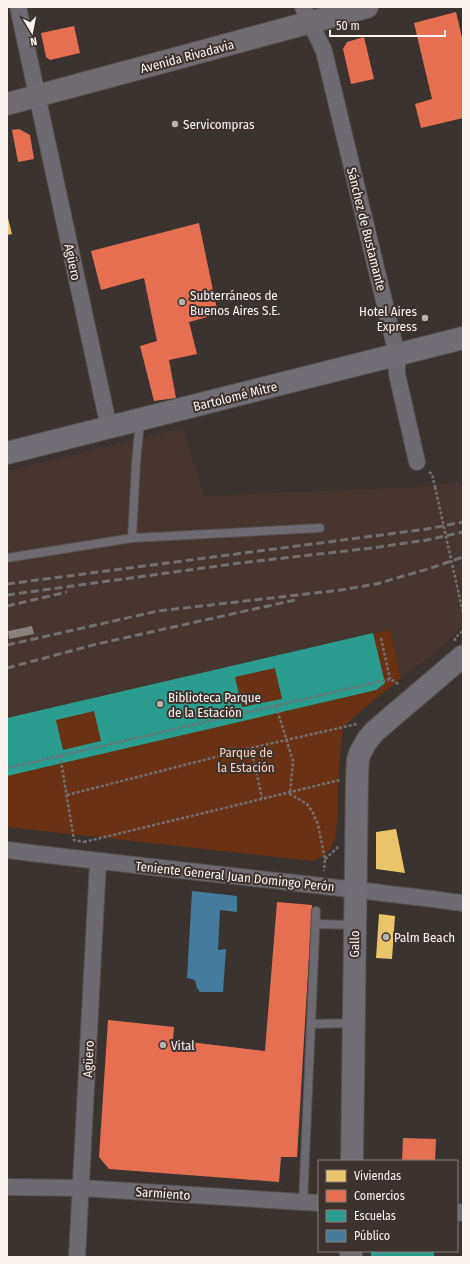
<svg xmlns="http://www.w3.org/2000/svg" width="470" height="1264" viewBox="0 0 470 1264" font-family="'Fira Sans Condensed',sans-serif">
	<rect width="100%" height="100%" fill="#3a3330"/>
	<!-- built -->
	<path fill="#46362f" d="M183,428L204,496L413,487L446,484L463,481V627L437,652L401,678L389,630L7,718V471Z"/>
	<!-- green -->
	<path fill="#6a3113" d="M390,630L401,679L373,701L343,727C341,746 339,764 338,783C337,799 339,830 333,844C330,853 320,859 312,861L7,827V718Z"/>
	<!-- homes -->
	<g fill="#e9c46a">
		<path d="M7,214L12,234L7,235Z"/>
		<path d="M396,829L405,873L376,869V832Z"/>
		<path d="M379,914L395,916L392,959L376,958Z"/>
	</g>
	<!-- shops -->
	<g fill="#e76f51">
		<path d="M456,12L463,42V118L421,128L415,104L432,99L414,23Z"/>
		<path d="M74,26L80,53L50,60L46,57L41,33Z"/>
		<path d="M364,37L374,79L351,84L343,49L347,42Z"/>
		<path d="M19,129L30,135L34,159L18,162L12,130Z"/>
		<path d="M199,223L218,314L189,322L197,354L169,360L176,398L154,401L140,346L157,341L144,278L101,290L91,251Z"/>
		<path d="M277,902L312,905L297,1157H281L279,1182L109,1169L99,1157L108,1020L174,1027L173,1040L265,1051Z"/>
		<path d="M403,1138L436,1139L435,1161H402Z"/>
	</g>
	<!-- schools -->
	<g fill="#2a9d8f" fill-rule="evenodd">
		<path d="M373,633L385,683L376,690L7,776V718ZM275,668L282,699L242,707L235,677ZM94,711L101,741L63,750L56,720Z"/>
		<rect x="371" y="1251" width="63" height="6"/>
	</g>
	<!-- public -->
	<path fill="#457b9d" d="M192,891L237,896V912L220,910L218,950L226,949L223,992H200L197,988L195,980L187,978Z"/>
	<!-- industry -->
	<path fill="#8a817c" d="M32,626L34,634L9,639L8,631Z"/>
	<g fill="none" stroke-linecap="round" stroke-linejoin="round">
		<defs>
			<g id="lane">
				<path d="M132,538L136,463L140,421"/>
				<path d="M7,558L132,538L320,528"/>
				<path d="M316,924L354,925"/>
				<path d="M311,1024L353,1023"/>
				<path d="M303,1203L316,911"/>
			</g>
			<g id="street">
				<path d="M18,7L109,428"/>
				<path d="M303,7L324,51L397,355V374L417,462"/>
				<path d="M7,850C159,869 311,883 463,903"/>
				<path d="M7,1187L81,1188L319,1203"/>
				<path d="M457,1212L463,1213"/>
				<path d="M77,1257L98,862"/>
			</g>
			<g id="secondary">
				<path d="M7,453L463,338"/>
				<path d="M352,1161L357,778L358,759L361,751L368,739L375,731L463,656"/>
				<path d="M351,1257V1251"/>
			</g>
			<path id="primary" d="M7,104L367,7"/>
		</defs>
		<!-- lane casing -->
		<use href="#lane" stroke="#544f4c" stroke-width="10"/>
		<!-- street casing -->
		<use href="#street" stroke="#544f4c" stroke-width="18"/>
		<!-- secondary casing -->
		<use href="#secondary" stroke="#544f4c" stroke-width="24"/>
		<!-- primary casing -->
		<use href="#primary" stroke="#544f4c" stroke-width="24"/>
		<!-- path -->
		<g stroke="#737074" stroke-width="2.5" stroke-dasharray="3 2" stroke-linecap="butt">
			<path d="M429,472L432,474L435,487"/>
			<path d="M381,638L390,679"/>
			<path d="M455,641V638L463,631"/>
			<path d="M276,706L293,761L290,794L307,804L313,813L318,825L325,859L324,871"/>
			<path d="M251,748L262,798"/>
			<path d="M60,755L74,840L84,842V843"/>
			<path d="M7,768L390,679L400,685"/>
			<path d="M67,795L251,748L357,724"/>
			<path d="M84,842L340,780"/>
			<path d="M325,859L338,847"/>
		</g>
		<!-- lane -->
		<use href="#lane" stroke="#6d6a72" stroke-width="8"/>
		<!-- street -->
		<use href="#street" stroke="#6d6a72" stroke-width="16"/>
		<!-- secondary -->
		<use href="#secondary" stroke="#706d74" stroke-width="22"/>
		<!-- primary -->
		<use href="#primary" stroke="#6f6b71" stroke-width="22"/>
		<!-- rail -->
		<g stroke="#726f71" stroke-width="3" stroke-dasharray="8 4" stroke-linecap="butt">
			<path d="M7,584L427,529L463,522"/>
			<path d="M7,595L240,563L372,548L427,540L463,532"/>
			<path d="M7,606L67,592"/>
			<path d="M7,645L158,611L341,590L376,584L428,569L463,557"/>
			<path d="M7,668L97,644L295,600"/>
		</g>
		<!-- path-bridge -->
		<path stroke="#737074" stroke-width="2.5" stroke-dasharray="3 2" stroke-linecap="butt" d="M435,487L463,613"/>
	</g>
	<!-- markers -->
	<g fill="#b7b0ad" stroke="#3d322d" stroke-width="1.5">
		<circle cx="175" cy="124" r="4"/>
		<circle cx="182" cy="302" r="4"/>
		<circle cx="425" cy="318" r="4"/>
		<circle cx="160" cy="704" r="4"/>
		<circle cx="386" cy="937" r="4"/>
		<circle cx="163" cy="1045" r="4"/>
	</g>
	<g text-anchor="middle" stroke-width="4" stroke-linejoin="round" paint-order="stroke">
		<!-- street labels -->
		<g font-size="13" fill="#faf3f0" stroke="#3d322d">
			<text transform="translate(187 56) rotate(-15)" y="5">Avenida Rivadavia</text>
			<text transform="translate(367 229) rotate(76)" y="5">Sánchez de Bustamante</text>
			<text transform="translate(73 262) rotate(78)" y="5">Agüero</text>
			<text transform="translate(235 396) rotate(-14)" y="5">Bartolomé Mitre</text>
			<text transform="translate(235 876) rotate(6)" y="5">Teniente General Juan Domingo Perón</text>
			<text transform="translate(354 944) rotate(-89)" y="5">Gallo</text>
			<text transform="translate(88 1059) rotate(-87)" y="5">Agüero</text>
			<text transform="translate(163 1193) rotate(4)" y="5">Sarmiento</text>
		</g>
		<!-- poi labels -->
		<g font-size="13" fill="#faf3f0" stroke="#3d322d" text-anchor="start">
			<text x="183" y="129">Servicompras</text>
			<text x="190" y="300">Subterráneos de<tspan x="190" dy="15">Buenos Aires S.E.</tspan></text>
			<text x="417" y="316" text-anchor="end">Hotel Aires<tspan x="417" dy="15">Express</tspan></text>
			<text x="168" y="702">Biblioteca Parque<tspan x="168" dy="15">de la Estación</tspan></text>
			<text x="394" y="942">Palm Beach</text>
			<text x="171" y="1050">Vital</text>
		</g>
		<!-- park labels -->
		<g font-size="13" fill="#fbd0bd" stroke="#3d322d">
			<text x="246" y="757">Parque de<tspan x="246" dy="15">la Estación</tspan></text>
		</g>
	</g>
	<!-- border -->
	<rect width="470" height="1264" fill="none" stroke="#faf3f0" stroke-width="16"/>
	<!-- legend -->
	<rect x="318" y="1160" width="140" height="92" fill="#3d322d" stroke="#897f7b"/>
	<rect x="326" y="1170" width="20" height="12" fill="#e9c46a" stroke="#897f7b"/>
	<text x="354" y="1180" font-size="12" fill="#faf3f0">Viviendas</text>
	<rect x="326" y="1190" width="20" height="12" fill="#e76f51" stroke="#897f7b"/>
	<text x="354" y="1200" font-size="12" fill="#faf3f0">Comercios</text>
	<rect x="326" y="1210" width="20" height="12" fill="#2a9d8f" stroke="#897f7b"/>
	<text x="354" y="1220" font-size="12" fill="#faf3f0">Escuelas</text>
	<rect x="326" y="1230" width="20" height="12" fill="#457b9d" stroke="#897f7b"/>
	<text x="354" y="1240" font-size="12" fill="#faf3f0">Público</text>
	<!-- north arrow -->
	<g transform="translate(32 32) rotate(170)" stroke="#3d322d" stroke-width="3" paint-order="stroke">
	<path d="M0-3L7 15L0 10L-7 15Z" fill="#faf3f0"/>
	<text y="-6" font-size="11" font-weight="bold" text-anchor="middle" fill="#faf3f0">N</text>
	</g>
	<!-- scale -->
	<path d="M330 30v6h115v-6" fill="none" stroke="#faf3f0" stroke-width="2"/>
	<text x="336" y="30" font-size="12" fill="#faf3f0" stroke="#3d322d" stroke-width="3" paint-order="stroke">50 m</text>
</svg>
